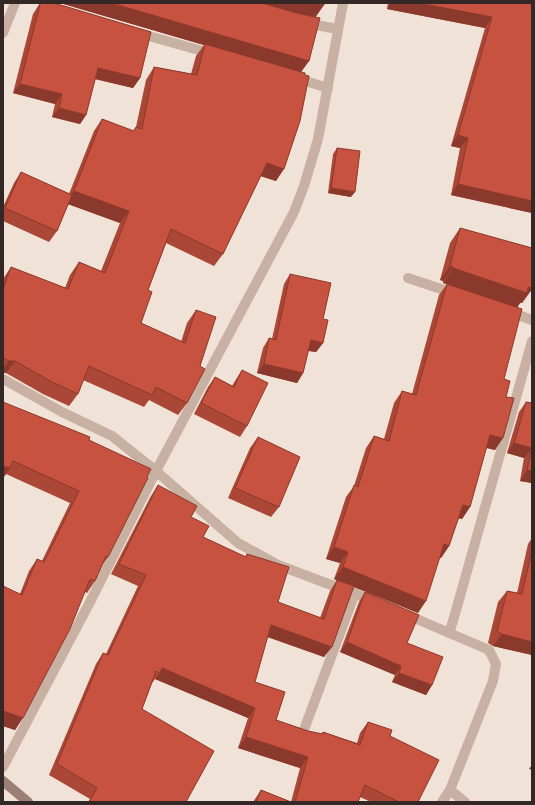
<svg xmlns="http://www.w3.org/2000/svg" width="535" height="805" viewBox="0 0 535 805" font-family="'Fira Sans Condensed',sans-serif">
	<rect width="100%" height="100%" fill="#f1e2d7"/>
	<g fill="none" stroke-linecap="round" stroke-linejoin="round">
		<!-- service -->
		<g stroke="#c8b0a3" stroke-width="10">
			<path d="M138,33L213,54"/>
			<path d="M296,78L328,88"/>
		</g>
		<!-- minor -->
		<g stroke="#c8b0a3" stroke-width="10">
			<path d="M305,23L338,29"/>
			<path d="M3,33L15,3"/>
			<path d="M408,278L456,294"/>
			<path d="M507,311L532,320"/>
			<path d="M3,379L62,412L112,436L156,471L238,543L278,565L374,601"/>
			<path d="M405,614L489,650L496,664L493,681L450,790L442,802"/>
			<path d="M449,633L453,621L532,341"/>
			<path d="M302,735L355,593"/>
			<path d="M3,767L90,602L156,471L294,212L304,186L318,139L343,3"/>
			<path d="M450,790L465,802"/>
		</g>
		<!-- secondary -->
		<path stroke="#9c7f75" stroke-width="10" d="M3,781L28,802"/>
	</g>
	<!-- wall -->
	<g fill="#aa4736">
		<path d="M40,3H54L140,78L133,88L95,79L86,115L80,124L52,117L55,104L13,93L33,14Z"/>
		<path d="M60,3L315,17L309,61L301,72L276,181L260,176L223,254L214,266L166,243L148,290L141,323L181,342L187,323L196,310L187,403L178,415L149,400L144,407L83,380L78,394L69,406L43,394L6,373H3V279L11,267L65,288L70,275L79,262L101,271L120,223L68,204L57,231L49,242L3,221V207L14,183L21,172L69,194L94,131L102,119L133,131L136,127L146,80L154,67L191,74L196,56L204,45Z"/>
		<path d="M388,3H532V213L451,195L460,148L451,146L485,28L387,9Z"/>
		<path d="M337,148L351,197L328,193L333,154Z"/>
		<path d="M460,228L532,248V289L522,303H520L517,307L504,379L506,397L495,450L486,448L470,507L462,519L458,518L449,546L441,558L440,557L418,613L354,587L324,657L267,637L255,682L276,720L308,731L322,734L323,732L357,743L360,733L368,722L390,736L418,802H371L360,797L358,802H253L261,790L291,802L300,768L238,748L248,718L155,679L152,683L142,709L186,802H88L90,799L49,775L96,664L103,653L106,654L138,586L111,574L151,496L158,485L191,517L203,537L245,557L247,554L278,602L320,618L330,591L337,580L346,583L334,579L340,563L326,559L346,497L354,486L366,448L374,436L384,439L394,403L402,391L412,394L439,295L447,284L443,283V281L440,280L450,243Z"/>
		<path d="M290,274L323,343L316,352L308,351L303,373L297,383L257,373L263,348L269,338L272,339L284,284Z"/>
		<path d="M242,370L247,426L240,437L194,414L208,387L215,377L232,386L235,381Z"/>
		<path d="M3,402L89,440L108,557L103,564L95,581L87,593L85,592L15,730L3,726V586L20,594L29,571L37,559L42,561L70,503L6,474L3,478Z"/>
		<path d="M526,402L532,403V483L520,481L524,458L507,453L519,412Z"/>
		<path d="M258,437L279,507L271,517L228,498L250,448Z"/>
		<path d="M532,538V655L493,646L488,643L498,602L507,591L517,593L528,544Z"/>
		<path d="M365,592L407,643L432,685L426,695L392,682L395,675L340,652L359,602Z"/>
	</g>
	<!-- shaded-wall -->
	<g fill="#8b392c">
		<path d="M60,3H111L309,61L300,73Z"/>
		<path d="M257,3H313L324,5L315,18Z"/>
		<path d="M391,3H418L492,17L485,28L387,9Z"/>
		<path d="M98,68L140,78L133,88L91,78Z"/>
		<path d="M20,84L62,94L55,104L13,93Z"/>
		<path d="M59,108L86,115L80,124L52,117Z"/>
		<path d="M458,135L468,138L460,148L451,146Z"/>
		<path d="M267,163L284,169L276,181L258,175Z"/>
		<path d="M458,184L532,201V213L451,195Z"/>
		<path d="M331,188L355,192L351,197L328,193Z"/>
		<path d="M74,191L129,211L120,223L65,203Z"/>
		<path d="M450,266L453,267L443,281L440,280Z"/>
		<path d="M453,268L528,287L532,288V289L522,303H520L517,308L443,283Z"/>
		<path d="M311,340L323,343L316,352L304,350Z"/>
		<path d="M9,361H15L6,373H3V369Z"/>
		<path d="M264,364L303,373L297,383L257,373Z"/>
		<path d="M490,435L503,438L495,450L481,446Z"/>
		<path d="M514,443L532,448L524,458L507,453Z"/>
		<path d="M3,466L10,468L3,478Z"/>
		<path d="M527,470L532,471V483L520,481Z"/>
		<path d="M463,505L470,507L462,519L455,517Z"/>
		<path d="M444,544L449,546L441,558L436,556Z"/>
		<path d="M334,547L348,552L340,563L326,559Z"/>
		<path d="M343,567L426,601L418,613L334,579Z"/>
		<path d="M271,625L332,647L324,657L263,635Z"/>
		<path d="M502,634L532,642V655L493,646Z"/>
		<path d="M347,642L401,666L395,675L340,652Z"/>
		<path d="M162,668L255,708L248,718L155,679L160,673Z"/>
		<path d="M399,673L432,685L426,695L392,682Z"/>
		<path d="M3,711L23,718L15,730L3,726Z"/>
		<path d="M246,737L308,757L300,768L238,748Z"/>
		<path d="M532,765V770L529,769Z"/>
	</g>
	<!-- building -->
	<g fill="#c6523f" stroke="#8b392c">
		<path d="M42,3H54L151,32L140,78L98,68L86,115L59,108L62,94L20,84L40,4H41Z"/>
		<path d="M111,3H262L296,13L320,18L309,61Z"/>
		<path d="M313,3H324V5Z"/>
		<path d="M418,3H532V201L458,184L468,138L458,135L492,17Z"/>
		<path d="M205,44L305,73V75L309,76L300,121L284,169L267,163L223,254L171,229L148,290L152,292L141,323L185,343L196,310L216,317L200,366L205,369L187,403L156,387L152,395L89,366L78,394L52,382L15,361H9L3,358V289L11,267L68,289L79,262L105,273L129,211L74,191L102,119L134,131L136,127L142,129L154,67L197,75Z"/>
		<path d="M337,148L360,151L355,192L331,188Z"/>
		<path d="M21,172L72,195L57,231L5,208Z"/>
		<path d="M460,228L532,248V288L528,287L527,293L453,268V267L450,266Z"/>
		<path d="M290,274L331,283L323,319L328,320L323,343L311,340L303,373L264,364L269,338L276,340Z"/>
		<path d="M447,284L522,309L504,379L510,381L506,397L514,398L503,438L490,435L470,507L463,505L449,546L444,544L426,601L343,567L348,552L334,547L354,485L358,487L374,436L389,441L402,391L416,395Z"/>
		<path d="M242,370L268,383L247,426L201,403L215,377L234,387Z"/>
		<path d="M3,402L90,437L89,440L151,469L147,477L148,478L108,557L106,556L95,581L90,579L70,629L23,718L3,711V586L22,595L37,559L44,562L79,491L13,461L10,468L3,466Z"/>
		<path d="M526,402L532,403V471L527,470L532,448L514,443Z"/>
		<path d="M258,437L300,457L279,507L235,488Z"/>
		<path d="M158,485L197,506L191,517L209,526L203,537L246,557L247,554L289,567L278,602L324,619L337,580L354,586L332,647L271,625L255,682L285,692L276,720L308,731L323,734V732L360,745L368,722L392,730L390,736L439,760L418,802H399L365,785L358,802H295L308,757L246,737L255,708L162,668L160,673L156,671L142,709L214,751L186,802H89L97,788L57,764L103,653L108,655L146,575L119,564Z"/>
		<path d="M532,550V642L502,634L497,631L507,591L522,594Z"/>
		<path d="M365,592L419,615L407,643L443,657L432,685L399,673L401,666L347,642Z"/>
		<path d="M261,790L291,802H256Z"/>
	</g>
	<!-- border -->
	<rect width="535" height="805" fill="none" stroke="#332825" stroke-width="8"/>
</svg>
